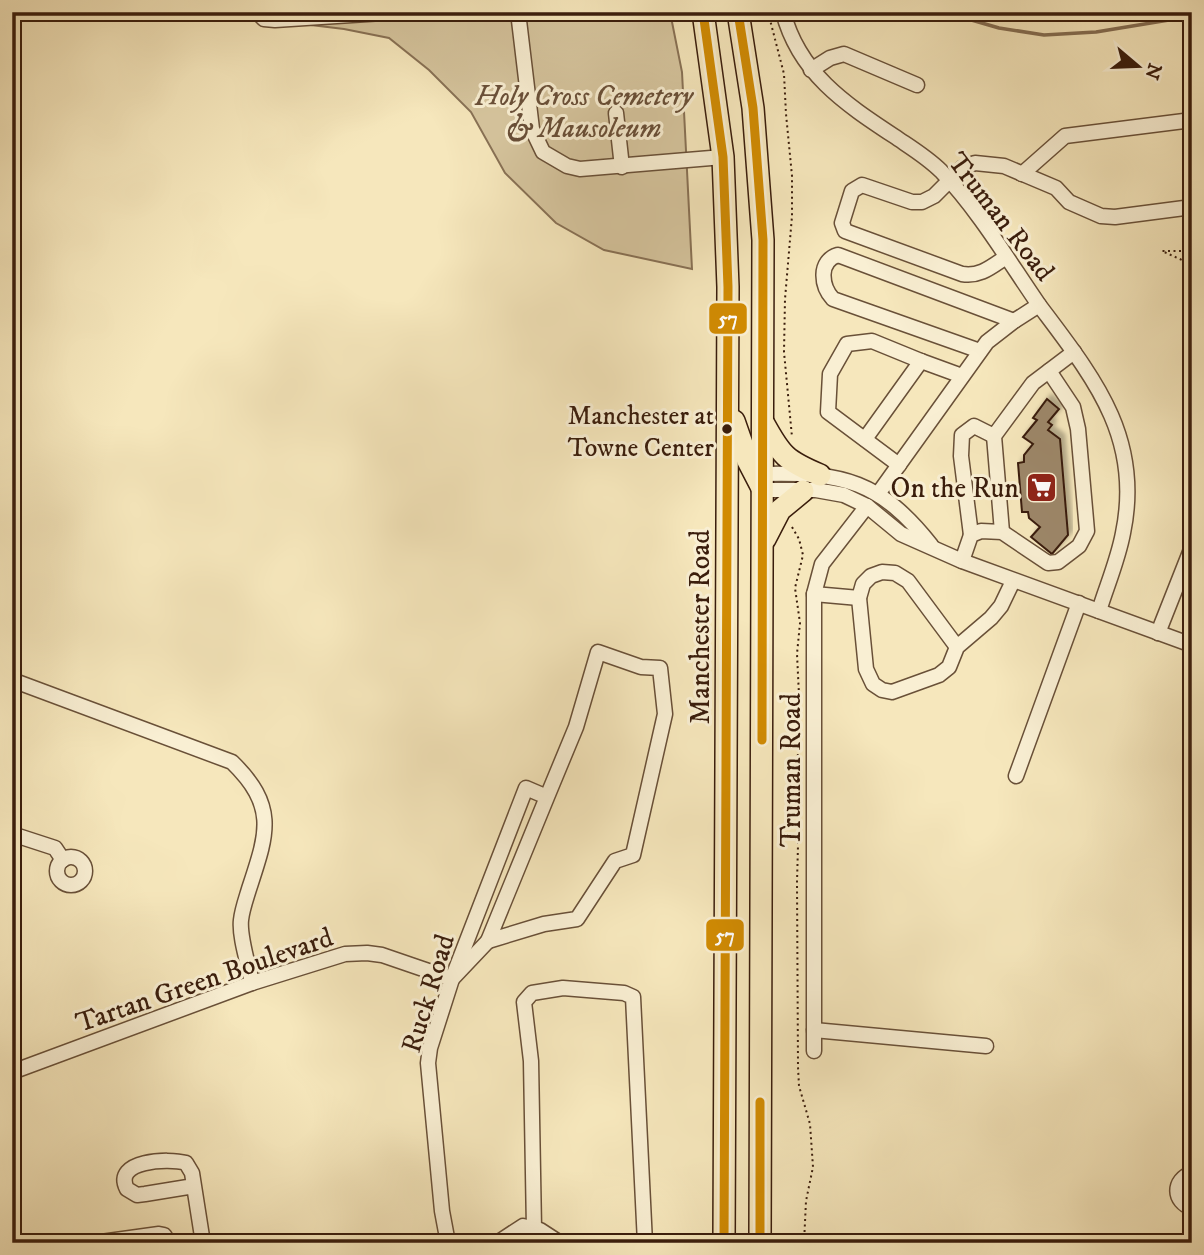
<svg xmlns="http://www.w3.org/2000/svg" width="1204" height="1255" viewBox="0 0 1204 1255" font-family="'IM FELL DW Pica',serif">
	<defs>
		<filter id="shadow"><feDropShadow dx="4.5" dy="-4.5" stdDeviation="2" flood-color="#0004"/></filter>
	</defs>
	<rect width="100%" height="100%" fill="#f6e7bc"/>
	<filter id="stains"><feTurbulence type="fractalNoise" baseFrequency=".00286" numOctaves="4"/><feColorMatrix values="0 0 0 0 .2 0 0 0 0 .09 0 0 0 0 .02 0 0 0 .5 -.17"/></filter>
	<radialGradient id="worn" r=".72"><stop offset=".6" stop-color="#630" stop-opacity="0"/><stop offset="1" stop-color="#630" stop-opacity=".3"/></radialGradient>
	<!-- green -->
	<path fill="#d6c59e" stroke="#887155" stroke-width="2" d="M275,12H670L682,72L692,269L604,250L556,223L505,173L471,112L429,70L389,38L344,29L286,22Z"/>
	<g fill="none" stroke-linecap="round" stroke-linejoin="round">
		<!-- stream -->
		<path stroke="#846d52" stroke-width="3.5" d="M944,12L999,28L1044,35L1096,32L1169,20L1185,12"/>
	</g>
	<!-- building -->
	<path fill="#9c8668" stroke="#3a1d0c" stroke-width="2" filter="url(#shadow)" d="M1047,399L1059,409L1048,422L1052,425L1048,430L1060,439L1068,535L1052,554L1031,537L1040,527L1029,518L1028,512H1022L1018,463L1024,462V455L1033,444L1023,437L1037,420L1033,418Z"/>
	<g fill="none" stroke-linecap="round" stroke-linejoin="round">
		<defs>
			<g id="minor">
				<path d="M257,12L264,19L275,20L398,12"/>
				<path d="M413,12H432"/>
				<path d="M518,12L532,129L543,152L567,166L580,169L723,157"/>
				<path d="M783,12C799,73 844,103 894,136C910,147 927,157 941,171C979,211 1008,260 1039,305L1014,321L987,342L878,494"/>
				<path d="M811,70L830,58L844,54L917,85"/>
				<path d="M616,113L622,167"/>
				<path d="M1022,174L1065,136L1192,120"/>
				<path d="M1006,257C991,267 980,277 962,274L845,231L842,223L852,191L862,185L912,202H922L934,196L962,168L975,163L1004,166L1056,188L1069,202L1101,216L1115,217L1192,207"/>
				<path d="M1039,305C1093,377 1143,437 1123,533C1118,560 1107,585 1099,611"/>
				<path d="M980,351L833,299C821,286 818,261 838,255L1014,321"/>
				<path d="M865,439L921,361"/>
				<path d="M899,465L828,412L830,374L847,344L872,341L921,361L962,376"/>
				<path d="M764,474C843,472 880,481 931,545"/>
				<path d="M764,490H816L844,495L867,506L901,534L962,561L1192,645"/>
				<path d="M1002,532L994,436L1033,383L1074,352"/>
				<path d="M971,535L961,456L962,435L974,426L994,436"/>
				<path d="M962,561L971,535L981,531L1002,532L1048,563L1058,562L1079,546L1087,531L1078,429L1073,407L1049,371"/>
				<path d="M814,594L859,598"/>
				<path d="M1158,633L1192,547"/>
				<path d="M957,647L908,581L895,573L882,572L871,576L863,584L859,598L866,669L873,684L882,690L892,692L939,675L949,667L957,647L991,618L1001,606L1013,581"/>
				<path d="M12,680L232,762C278,807 267,834 249,889C246,899 242,910 241,920C239,937 249,966 252,983"/>
				<path d="M1016,776L1079,603"/>
				<path d="M12,834L55,848L63,860"/>
				<circle cx="71" cy="871" r="14"/>
				<path d="M814,1030L986,1046"/>
				<path d="M814,1051V594L822,564L867,506"/>
				<path d="M12,1072L252,983L345,954L367,953L382,955L452,979L488,941"/>
				<path d="M1192,1173C1172,1180 1173,1202 1192,1208"/>
				<path d="M194,1186L145,1194L137,1195L127,1189C112,1160 169,1158 186,1163L192,1173L203,1243"/>
				<path d="M534,1229L531,1061L524,1002L532,993L563,988L624,993L633,997L645,1243"/>
				<path d="M94,1243L159,1234L164,1235L169,1243"/>
				<path d="M448,1243L442,1211L428,1063L430,1048L452,979L526,788L547,797L488,941L544,924L577,919L615,861L633,855L665,714L660,668L641,667L598,652L576,727L547,797"/>
				<path d="M497,1243L523,1226L540,1230L560,1243"/>
			</g>
			<g id="highway">
				<path d="M703,12L723,157L728,287L724,1243"/>
				<path d="M738,12L753,108L763,240L760,1243"/>
				<path d="M734,421L748,461L762,488"/>
				<path d="M764,424C781,455 786,461 820,475"/>
				<path d="M765,539L780,510L803,491"/>
			</g>
		</defs>
		<!-- minor casing -->
		<use href="#minor" stroke="#695038" stroke-width="17"/>
		<!-- highway casing -->
		<use href="#highway" stroke="#3a1d0c" stroke-width="24"/>
		<!-- path -->
		<g stroke="#3a1d0c" stroke-width="2" stroke-dasharray="2 3.5" stroke-linecap="butt">
			<path d="M768,12L784,74L786,114L792,176V216L785,299L784,352L792,437"/>
			<path d="M1192,251H1162L1182,260L1192,259"/>
			<path d="M792,527L799,539L803,555L795,588L800,623L797,654L800,716L797,771L799,809L797,882L798,1067L799,1086L810,1124L813,1167L806,1201L804,1243"/>
		</g>
		<!-- minor -->
		<use href="#minor" stroke="#f9efd3" stroke-width="14"/>
		<!-- highway -->
		<use href="#highway" stroke="#f6e7bc" stroke-width="21"/>
		<defs>
			<g id="bus-1">
				<path d="M703,12L723,157L728,287L724,1243"/>
				<path d="M738,12L753,108L763,240L762,740"/>
				<path d="M760,1102V1243"/>
			</g>
		</defs>
		<!-- bus-1 casing -->
		<use href="#bus-1" stroke="#f9efd3" stroke-width="14"/>
		<!-- bus-1 -->
		<use href="#bus-1" stroke="#d18b02" stroke-width="9"/>
	</g>
	<!-- icons -->
	<defs>
		<symbol id="supermarket-square" viewBox="-11 -11 22 22"><rect x="-9" y="-9" width="18" height="18" rx="4" fill="#8f2418" stroke="#f9efd3"/><path d="M-6-5.5h2.5l.6 2H6L4.5 2H-2.5L-4.4-4H-6ZM-1.5 3.2a1.3 1.3 0 1 0 .1 0ZM3 3.2a1.3 1.3 0 1 0 .1 0Z" fill="#fff"/></symbol>
	</defs>
	<g fill-rule="evenodd">
		<use href="#supermarket-square" x="1024" y="470" width="35" height="35"/>
	</g>
	<!-- markers -->
	<circle fill="#3a1d0c" stroke="#f9efd3" stroke-width="2.5" cx="727" cy="429" r="6"/>
	<g text-anchor="middle" stroke-width="6" stroke-linejoin="round" paint-order="stroke">
		<!-- bus labels -->
		<g font-size="26" fill="#3a1d0c" stroke="#f9efd3" text-anchor="end">
			<text x="714" y="424">Manchester at<tspan x="714" dy="32">Towne Center</tspan></text>
		</g>
		<!-- park labels -->
		<g font-size="28" font-style="italic" fill="#694f38" stroke="#f9efd3">
			<text x="584" y="105">Holy Cross Cemetery<tspan x="584" dy="32">&amp; Mausoleum</tspan></text>
		</g>
		<!-- street labels -->
		<g font-size="28" fill="#3a1d0c" stroke="#f9efd3">
			<text transform="translate(1002 216) rotate(52)" y="10">Truman Road</text>
			<text transform="translate(699 627) rotate(-90)" y="10">Manchester Road</text>
			<text transform="translate(790 770) rotate(-90)" y="10">Truman Road</text>
			<text transform="translate(204 979) rotate(-19)" y="10">Tartan Green Boulevard</text>
			<text transform="translate(427 993) rotate(-73)" y="10">Ruck Road</text>
		</g>
		<!-- poi labels -->
		<g font-size="28" fill="#3a1d0c" stroke="#f9efd3" text-anchor="end">
			<text x="1019" y="497">On the Run</text>
		</g>
	</g>
	<g stroke="#f9efd3" stroke-width="2.5">
		<rect x="708" y="302" width="40" height="33" rx="7" fill="#d18b02"/>
		<rect x="705" y="918" width="40" height="34" rx="7" fill="#d18b02"/>
	</g>
	<g font-size="19" text-anchor="middle" font-weight="bold" fill="#fff">
		<text x="728" y="325">57</text>
		<text x="725" y="942">57</text>
	</g>
	<!-- margin -->
	<rect width="1204" height="1255" fill="none" stroke="#f6e7bc" stroke-width="42"/>
	<rect x="14" y="14" width="1176" height="1227" fill="none" stroke="#3a1d0c" stroke-width="3.5"/>
	<rect x="21" y="21" width="1162" height="1213" fill="none" stroke="#3a1d0c" stroke-width="2"/>
	<!-- north arrow -->
	<g transform="translate(1138 66) rotate(109)" stroke="#f9efd3" stroke-width="5" paint-order="stroke">
	<path d="M0-5L12 26L0 18L-12 26Z" fill="#3a1d0c"/>
	<text y="-10" font-size="19" font-weight="bold" text-anchor="middle" fill="#3a1d0c">N</text>
	</g>
	<rect width="100%" height="100%" filter="url(#stains)"/>
	<rect width="100%" height="100%" fill="url(#worn)"/>
</svg>
